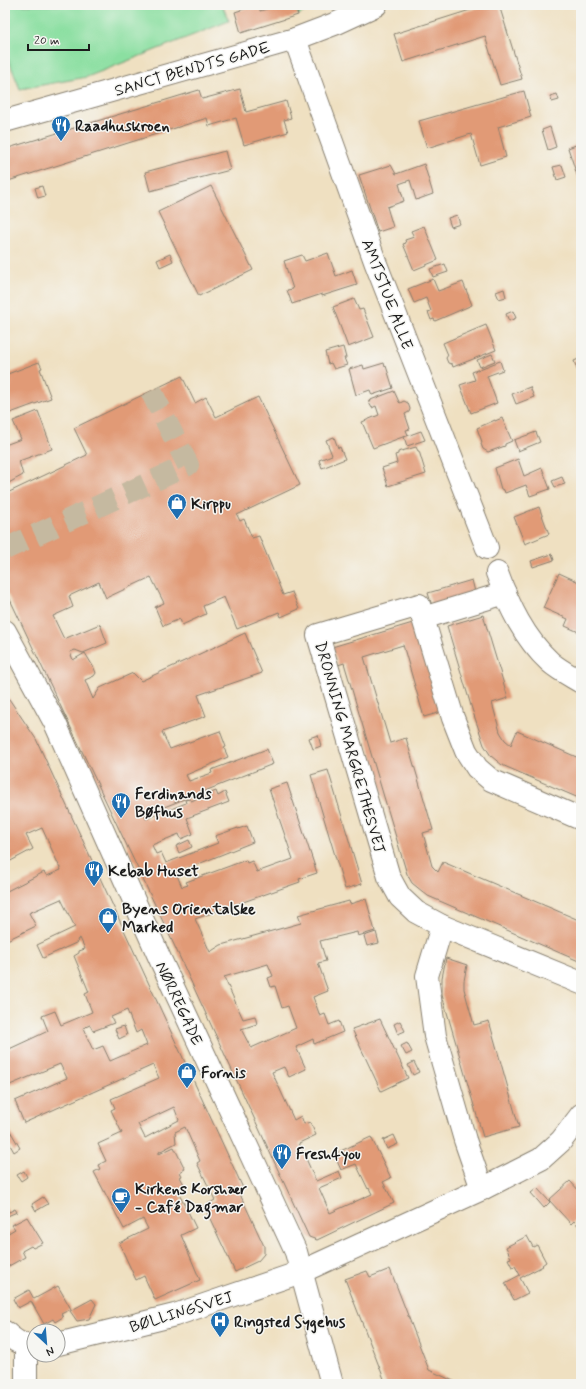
<svg xmlns="http://www.w3.org/2000/svg" width="586" height="1389" viewBox="0 0 586 1389" font-family="Mynerve,sans-serif">
	<rect width="100%" height="100%" fill="#f6f6f2"/>
	<filter id="ink" filterUnits="userSpaceOnUse"><feTurbulence type="fractalNoise" baseFrequency=".025" numOctaves="2"/><feDisplacementMap in="SourceGraphic" scale="8" xChannelSelector="R" yChannelSelector="G"/><feConvolveMatrix kernelMatrix="1 2 1 2 8 2 1 2 1" color-interpolation-filters="sRGB"/></filter>
	<filter id="wash" filterUnits="userSpaceOnUse"><feTurbulence type="fractalNoise" baseFrequency=".012" numOctaves="4" result="noise"/><feDisplacementMap in="SourceGraphic" scale="16" xChannelSelector="R" yChannelSelector="G"/><feGaussianBlur stdDeviation="0.9" result="paint"/><feColorMatrix in="noise" values="0 0 0 0 0 0 0 0 0 0 0 0 0 0 0 0 0 1.4 0 .05"/><feComposite in="paint" operator="in"/></filter>
	<g filter="url(#wash)">
		<rect width="100%" height="100%" fill="#efe0c1"/>
		<!-- green -->
		<g fill="#8bdfa1" stroke="#547e5e">
			<path d="M5,5H222L229,21L87,77L20,89L5,51Z"/>
			<path d="M295,5H318L298,15Z"/>
		</g>
		<g id="blocks">
			<!-- building -->
			<g fill="#e19a76" fill-rule="evenodd">
				<path d="M256,5H259L260,11L280,5H295L298,15L241,33L235,12Z"/>
				<path d="M486,5H499L522,79L500,85L485,36L403,62L394,34Z"/>
				<path d="M240,89L246,112L286,101L291,118L284,120L288,132L244,145L236,118L209,126L207,118L5,182V149L199,90L202,99Z"/>
				<path d="M524,91L531,117L498,127L506,157L480,165L471,134L427,148L419,121Z"/>
				<path d="M557,94L559,100L552,102L550,96Z"/>
				<path d="M550,127L556,147L548,150L542,130Z"/>
				<path d="M581,143V178H578L568,148Z"/>
				<path d="M225,151L230,170L150,191L145,172Z"/>
				<path d="M424,164L433,194L416,200L410,180L399,184L404,201L387,207L393,227L378,232L359,175L391,165L396,174Z"/>
				<path d="M562,165L566,177L557,180L553,167Z"/>
				<path d="M42,186L45,196L38,198L35,188Z"/>
				<path d="M211,186L253,270L199,296L158,212Z"/>
				<path d="M457,215L460,224L451,227L448,218Z"/>
				<path d="M424,226L438,260L414,270L403,244L406,243L405,240L414,237L411,231Z"/>
				<path d="M328,253L336,276L352,270L357,285L322,296V294L292,304L287,290L293,289L284,261L302,255L305,261Z"/>
				<path d="M170,254L173,261L160,267L157,260Z"/>
				<path d="M445,264L448,272L433,277L430,269Z"/>
				<path d="M433,279L438,291L463,282L472,305L435,321L434,319L431,320L428,312L431,311L426,298L414,303L408,289Z"/>
				<path d="M504,289L506,297L499,299L496,292Z"/>
				<path d="M354,299L359,310L363,309L374,337L348,347L333,307Z"/>
				<path d="M513,311L516,318L509,321L506,314Z"/>
				<path d="M486,325L496,350L453,367L452,364L448,363L446,358L448,355L443,343Z"/>
				<path d="M343,347L346,358H344L347,365L334,369L331,363L328,364L325,352Z"/>
				<path d="M492,354L495,361L480,367L477,360Z"/>
				<path d="M581,358V371L578,372L574,361Z"/>
				<path d="M500,361L503,370L487,376L497,403L471,413L460,385L475,380L472,372Z"/>
				<path d="M39,362L42,368L40,369L51,398L5,415V375Z"/>
				<path d="M384,363L385,367L386,366L393,388L372,395L370,390L356,395L349,369L363,365L364,369Z"/>
				<path d="M182,376L195,403L206,397L216,417L258,397L300,485L237,515L240,521L244,519L252,538L259,536L283,595L292,592L299,609L281,617L279,612L237,629L224,597L203,606L206,614L182,625L180,619L163,626L155,607L164,603L151,577L106,598L99,582L69,596L73,607L53,616L64,639L100,624L107,643L83,653L75,650L70,652L73,660L85,653L94,668L96,673L94,676L85,680L93,699L100,688L133,673L141,681L245,633L262,673L198,695L206,716L162,732L170,749L220,731L226,747L224,748L228,757L186,775L189,781L212,773L211,770L267,749L273,764L144,815L146,819L186,803L185,800L190,799L191,801L216,791L218,796L225,792L229,802L187,818L193,834L181,839L179,834L152,845L156,854L161,852L166,863L218,843L215,836L238,828V829L247,826L253,842L176,873L182,887L188,885L186,882L246,860L247,863L252,861L257,872L293,859L269,789L287,783L317,873L299,879L300,882L195,919L210,952L221,945L301,923L298,915L349,901L350,904L366,899L375,931L358,936L357,932L320,941L326,961L318,963L328,991L313,997L320,1016L325,1014L329,1025L339,1021L343,1032L314,1044L313,1039L296,1047L306,1069L289,1077L284,1067L272,1072L294,1120L301,1116L304,1124L310,1122L316,1135L299,1143L316,1181L339,1171L342,1178L319,1188L330,1213L372,1194L369,1188L368,1189L356,1164L341,1170L334,1154L371,1137L391,1178L383,1182L394,1203L317,1240L309,1237L176,949L5,589V494L87,455L74,428ZM268,964L273,976L268,978L271,987L275,986L282,1008L288,1006L296,1028L251,1048L241,1029L257,1024L255,1016L243,1019L224,977Z"/>
				<path d="M530,387L534,397L516,404L512,394Z"/>
				<path d="M394,391L399,402L400,403L404,401L408,403L410,409L409,412L405,414L410,429L406,430L408,435L373,448L362,422L379,415L376,406L372,408L368,401Z"/>
				<path d="M38,411L52,449L19,461L23,475L5,485V445L21,439L13,421Z"/>
				<path d="M502,418L512,441L505,444V446L488,452L483,449L481,444L482,442L477,428L495,420V421Z"/>
				<path d="M421,431L425,440L407,446L404,437Z"/>
				<path d="M536,432L540,442L518,451L514,440Z"/>
				<path d="M334,437L338,448L340,447L345,459L322,468L319,460L332,455L326,440Z"/>
				<path d="M416,447L418,451H419L426,474L388,486L382,468L397,463L395,455L398,454V452Z"/>
				<path d="M518,459L524,476L542,468L550,489L530,496L526,485L505,493L504,490L501,489L495,468Z"/>
				<path d="M562,477L565,484L555,487L552,481Z"/>
				<path d="M539,507L549,534L525,544L514,517Z"/>
				<path d="M552,554L554,560L533,567L531,561Z"/>
				<path d="M559,573L581,583V633L565,626L568,619L543,608Z"/>
				<path d="M472,580L475,592L432,606L428,593Z"/>
				<path d="M483,615L508,698L492,703L500,732L505,740L511,745L517,731L581,759V799L502,765L491,756L484,745L472,709L447,626Z"/>
				<path d="M416,622L441,712L424,717L403,645L364,657L390,743L406,738L433,830L423,833L432,866L438,872L443,862L581,921V962L428,896L412,883L407,874L344,663L338,665L332,647Z"/>
				<path d="M5,693L36,739L243,1188L238,1190L264,1246V1254L258,1261L235,1272L204,1206L215,1200L197,1163L200,1161L185,1127L175,1132L176,1143L159,1152V1154L174,1147L185,1169L180,1172L182,1176L180,1177L186,1188L178,1191L196,1228L181,1235L200,1280L155,1300L144,1276L136,1280L119,1243L148,1229L143,1219L124,1229L94,1172L100,1169L98,1165L106,1161L98,1144L122,1133L111,1110L115,1108L111,1099L159,1078L153,1065L24,1123L15,1101L67,1078L60,1064L5,1087V1051L48,1031L42,1016L55,1011L61,1025L92,1012L85,994L89,992L74,956L79,953V951L85,949L80,938L77,940L78,942L43,958L37,945L75,927L61,899L29,913L36,926L5,941V892L44,872L47,876L61,870L42,828L26,835L33,849L5,864ZM127,1010L136,1033L141,1030L147,1045L110,1061L103,1046L93,1050L83,1028L90,1025L93,1031L114,1023L111,1017ZM174,1107L179,1120L145,1138L138,1124Z"/>
				<path d="M318,735L321,746L313,749L309,738Z"/>
				<path d="M328,770L362,884L345,889L311,775Z"/>
				<path d="M189,840L192,847L179,853L176,846Z"/>
				<path d="M376,932L379,943L367,946L364,936Z"/>
				<path d="M446,958L467,965L464,981V989L474,1025L489,1021L519,1127L483,1137L442,995V978Z"/>
				<path d="M380,1019L408,1078L381,1091L352,1029Z"/>
				<path d="M400,1021L405,1031L398,1034L394,1024Z"/>
				<path d="M124,1026L127,1035L119,1039L115,1029Z"/>
				<path d="M407,1043L412,1052L406,1055L401,1046Z"/>
				<path d="M414,1062L419,1072L413,1075L408,1065Z"/>
				<path d="M9,1129L20,1148L14,1152L5,1136V1131Z"/>
				<path d="M394,1135L398,1144L387,1149L383,1140Z"/>
				<path d="M24,1171L27,1177L21,1181L17,1175Z"/>
				<path d="M570,1181L581,1193V1229L574,1221L571,1224L549,1200Z"/>
				<path d="M537,1188L550,1202L544,1208L531,1193Z"/>
				<path d="M43,1197L48,1204L36,1211L32,1204Z"/>
				<path d="M5,1206L9,1212L15,1209L17,1212L5,1217Z"/>
				<path d="M27,1217L43,1243L33,1248L31,1246L22,1251L25,1257L7,1267L5,1264V1235L15,1229L12,1225Z"/>
				<path d="M527,1236L533,1247L537,1245L546,1262L542,1265L543,1266L520,1278L528,1293L514,1300L505,1283L520,1275L515,1266L512,1267L508,1259L511,1258L506,1247Z"/>
				<path d="M390,1269L429,1370L460,1384H386L345,1279L367,1271L370,1277Z"/>
				<path d="M58,1286L71,1309L61,1314L63,1317L55,1322L53,1319L44,1324L31,1301L18,1308L13,1299L29,1290L34,1299Z"/>
				<path d="M92,1299L96,1304L89,1319L77,1321L70,1311Z"/>
			</g>
		</g>
	</g>
	<g filter="url(#ink)">
		<use href="#blocks" fill-opacity="0" stroke="#867e6e" stroke-width="1"/>
		<g fill="none" stroke-linecap="round" stroke-linejoin="round">
			<!-- minor-tunnel -->
			<path stroke="#c5b9a0" stroke-width="22" stroke-dasharray="22 11" stroke-linecap="butt" d="M5,549L188,465L151,391"/>
			<defs>
				<g id="minor">
					<path d="M295,39L376,264L487,548"/>
					<path d="M5,121L295,39L337,23L376,5"/>
					<path d="M497,573C509,606 524,638 550,662C559,670 571,676 581,682"/>
					<path d="M423,618L505,593"/>
					<path d="M5,631L55,723L161,961L296,1252L332,1384"/>
					<path d="M581,819L491,780L477,768L466,751L453,718L419,605L318,635L389,877L400,897L416,912L442,926L581,983"/>
					<path d="M442,926L427,976L435,1036L465,1140L482,1189"/>
					<path d="M5,1332C15,1341 21,1345 34,1347"/>
					<path d="M58,1344L175,1315L301,1272L482,1189L541,1159L561,1141L581,1115"/>
					<path d="M26,1384V1346"/>
				</g>
			</defs>
			<!-- minor casing -->
			<use href="#minor" stroke="#867e6e" stroke-width="24"/>
			<!-- minor -->
			<use href="#minor" stroke="#fff" stroke-width="22"/>
		</g>
	</g>
	<!-- icons -->
	<defs>
		<symbol id="restaurant-pin" viewBox="-11 -11 22 30"><path d="M0 17L-7.5 6A9.5 9.5 0 1 1 7.5 6Z" fill="#1f6fb2" stroke="#f6f6f2"/><path d="M-5-6h1v4h1v-4h1v4h1v-4h1v5L-1.5 .5V6h-2V.5L-5-1ZM5-6V6H3V1.5H1.5Q1.5-4 5-6Z" fill="#fff"/></symbol>
		<symbol id="shop-pin" viewBox="-11 -11 22 30"><path d="M0 17L-7.5 6A9.5 9.5 0 1 1 7.5 6Z" fill="#1f6fb2" stroke="#f6f6f2"/><path d="M-5-2.5h2.3a2.7 3.5 0 0 1 5.4 0H5L5.5 6h-11ZM-1.5-2.5h3a1.5 2.3 0 0 0-3 0Z" fill="#fff"/></symbol>
		<symbol id="cafe-pin" viewBox="-11 -11 22 30"><path d="M0 17L-7.5 6A9.5 9.5 0 1 1 7.5 6Z" fill="#1f6fb2" stroke="#f6f6f2"/><path d="M-5.5-4.5H6V0H3Q3 3.5 0 3.5H-2.5Q-5.5 3.5-5.5 0ZM3-3.2v2h1.7v-2ZM-6 4.5H4V6H-6Z" fill="#fff"/></symbol>
		<symbol id="hospital-pin" viewBox="-11 -11 22 30"><path d="M0 17L-7.5 6A9.5 9.5 0 1 1 7.5 6Z" fill="#1f6fb2" stroke="#f6f6f2"/><path d="M-5-5h3v3.5h4V-5h3V5h-3V1.5h-4V5h-3Z" fill="#fff"/></symbol>
	</defs>
	<g fill-rule="evenodd">
		<use href="#restaurant-pin" x="50" y="114" width="22" height="30"/>
		<use href="#shop-pin" x="166" y="492" width="22" height="30"/>
		<use href="#restaurant-pin" x="110" y="791" width="22" height="30"/>
		<use href="#restaurant-pin" x="83" y="859" width="22" height="30"/>
		<use href="#shop-pin" x="97" y="906" width="22" height="30"/>
		<use href="#shop-pin" x="176" y="1061" width="22" height="30"/>
		<use href="#restaurant-pin" x="271" y="1142" width="22" height="30"/>
		<use href="#cafe-pin" x="110" y="1186" width="22" height="30"/>
		<use href="#hospital-pin" x="209" y="1310" width="22" height="30"/>
	</g>
	<g text-anchor="middle" stroke-width="3" stroke-linejoin="round" paint-order="stroke">
		<!-- street labels -->
		<g font-size="16" fill="#1c1c1c" stroke="#f6f6f2">
			<text transform="translate(192 68) rotate(-16)" y="6">SANCT BENDTS GADE</text>
			<text transform="translate(388 294) rotate(69)" y="6">AMTSTUE ALLE</text>
			<text transform="translate(351 747) rotate(74)" y="6">DRONNING MARGRETHESVEJ</text>
			<text transform="translate(180 1003) rotate(65)" y="6">NØRREGADE</text>
			<text transform="translate(181 1311) rotate(-17)" y="6">BØLLINGSVEJ</text>
		</g>
		<!-- poi labels -->
		<g font-size="16" font-weight="bold" fill="#1c1c1c" stroke="#f6f6f2" text-anchor="start">
			<text x="75" y="131">Raadhuskroen</text>
			<text x="191" y="509">Kirppu</text>
			<text x="135" y="799">Ferdinands<tspan x="135" dy="18">Bøfhus</tspan></text>
			<text x="108" y="876">Kebab Huset</text>
			<text x="122" y="914">Byens Orientalske<tspan x="122" dy="18">Marked</tspan></text>
			<text x="201" y="1078">Fornis</text>
			<text x="296" y="1159">Fresh4you</text>
			<text x="135" y="1194">Kirkens Korshær<tspan x="135" dy="18">- Café Dagmar</tspan></text>
			<text x="234" y="1327">Ringsted Sygehus</text>
		</g>
	</g>
	<!-- margin -->
	<rect width="586" height="1389" fill="none" stroke="#f6f6f2" stroke-width="20"/>
	<!-- north arrow -->
	<g transform="translate(46 1343) rotate(154)"><circle r="19" fill="#f6f6f2" stroke="#9f9f9c"/>
	<path d="M0-3L7 15L0 10L-7 15Z" fill="#1f6fb2"/>
	<text y="-6" font-size="11" font-weight="bold" text-anchor="middle" fill="#1c1c1c">N</text>
	</g>
	<!-- scale -->
	<path d="M28 44v6h61v-6" fill="none" stroke="#1c1c1c" stroke-width="2"/>
	<text x="34" y="44" font-size="12" fill="#1c1c1c" stroke="#f6f6f2" stroke-width="3" paint-order="stroke">20 m</text>
</svg>
